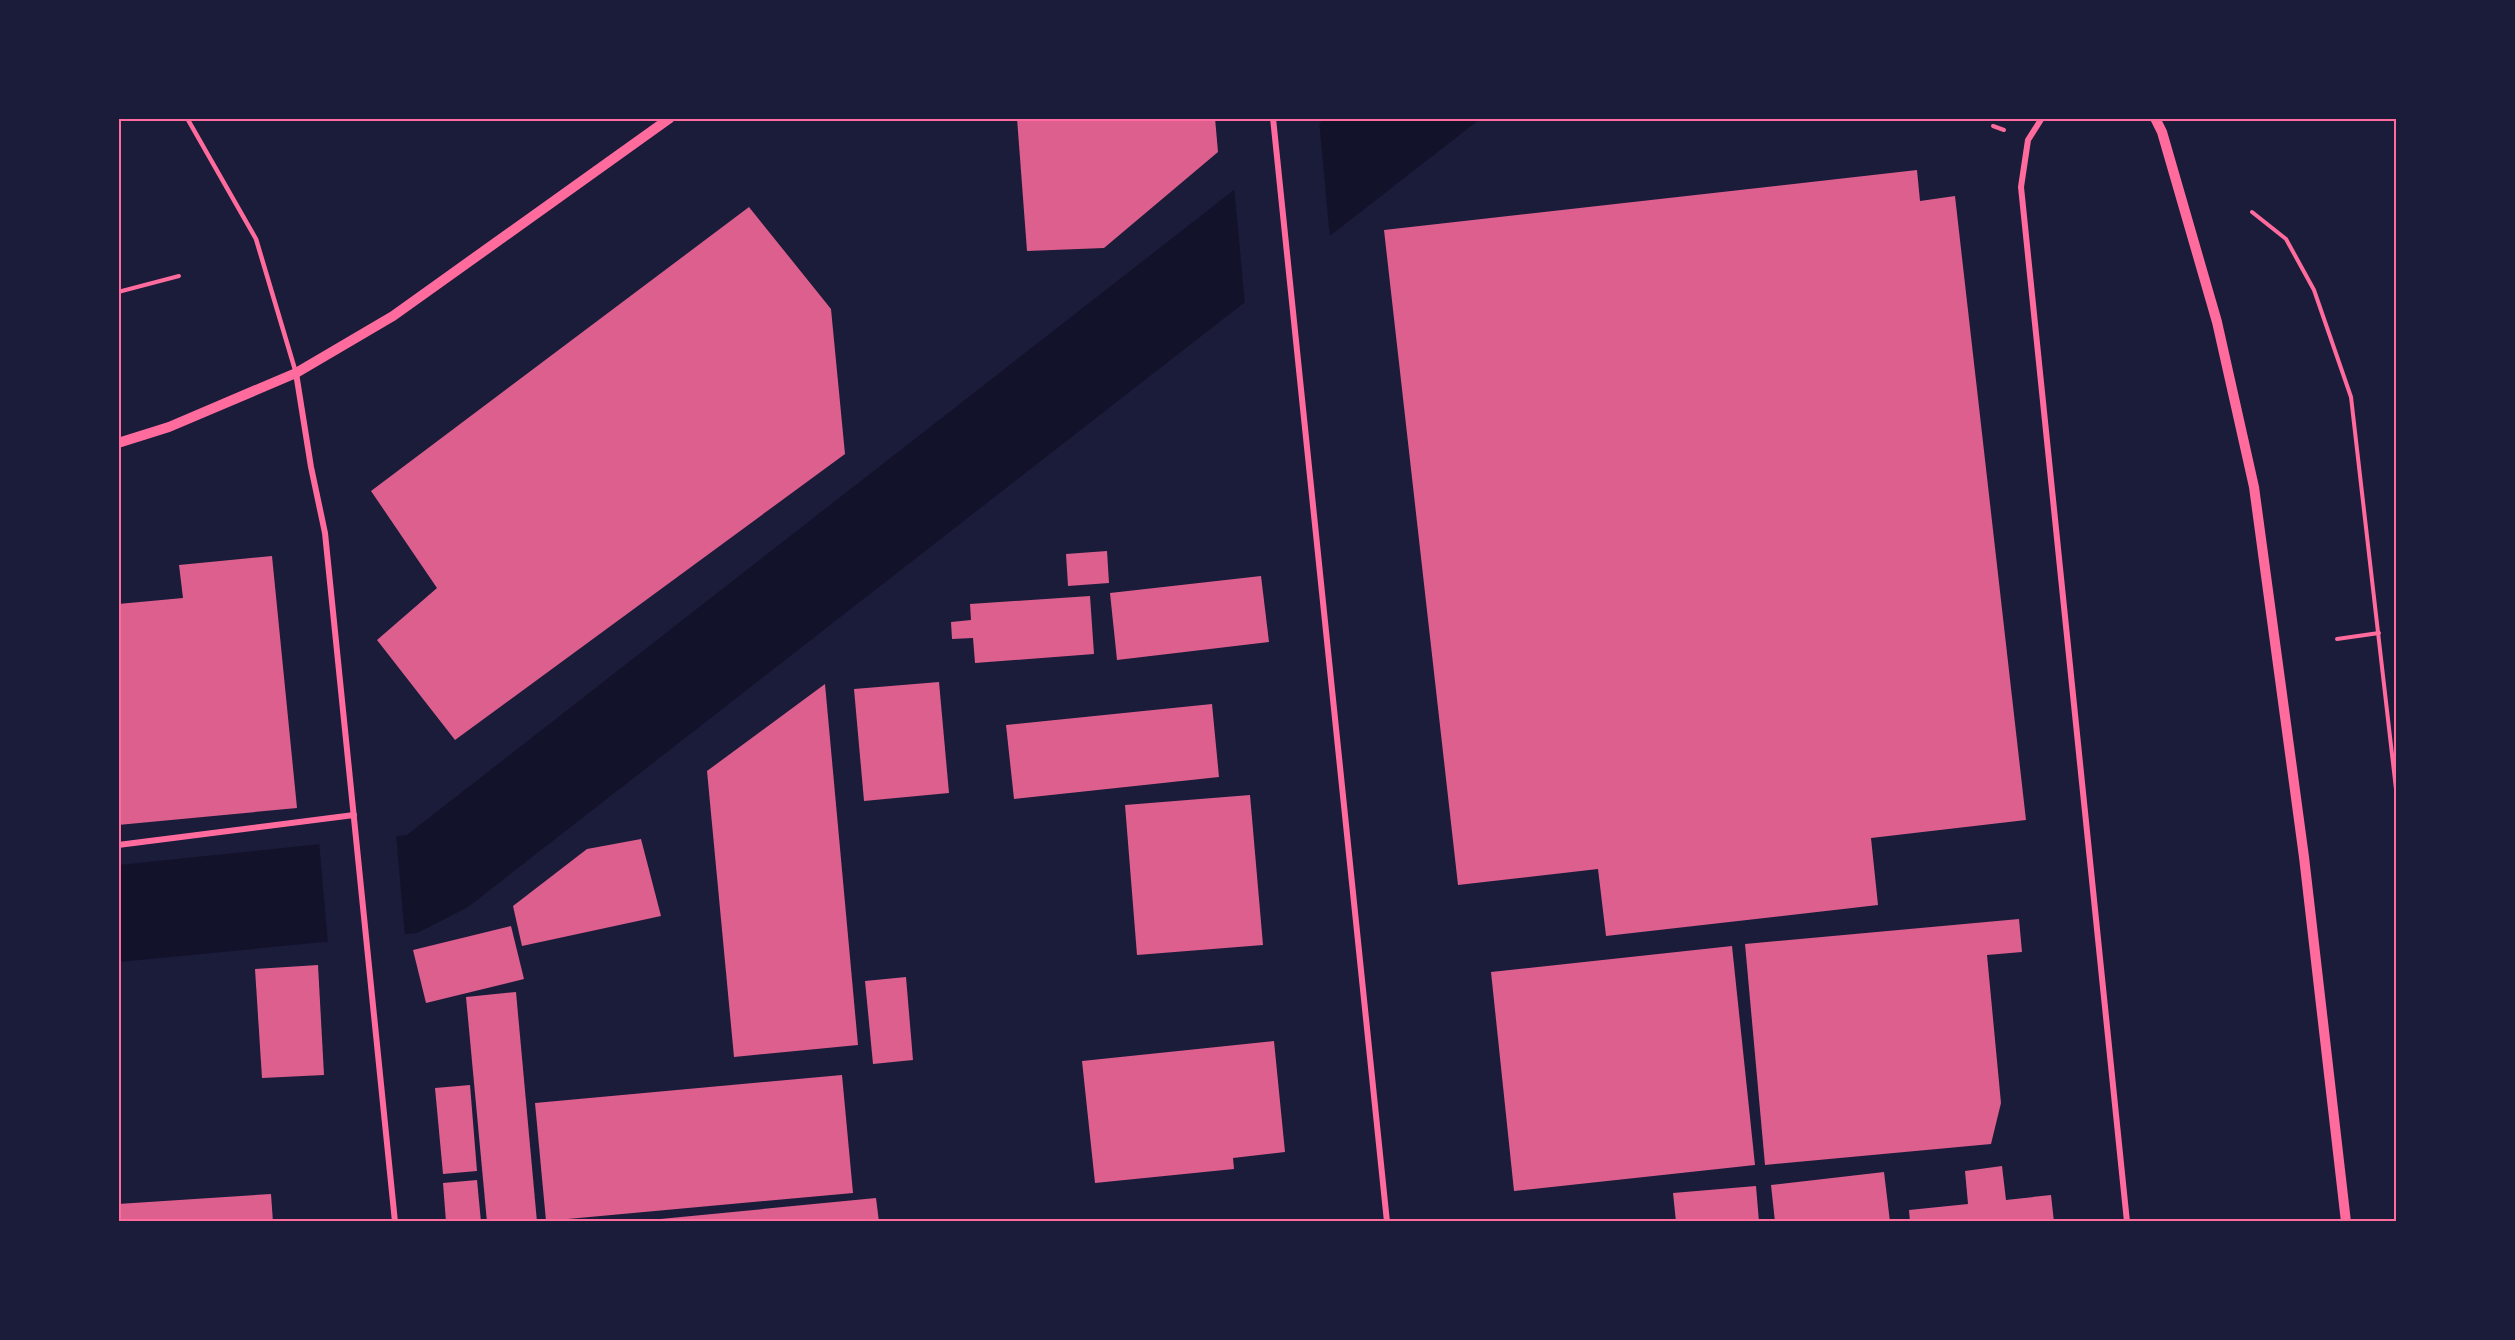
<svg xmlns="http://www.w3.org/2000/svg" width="2515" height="1340" viewBox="0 0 2515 1340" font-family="Cabin,sans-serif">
	<rect width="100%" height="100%" fill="#1b1b3a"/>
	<!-- water -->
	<path fill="#12122b" d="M1325,119H1480L468,907L417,933L119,962V865L407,835Z"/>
	<!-- pier -->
	<g fill="#1b1b3a">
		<path d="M1319,119L1330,239L1245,305L1234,186Z"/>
		<path d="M396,833L405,937L328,945L319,841Z"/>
	</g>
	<!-- building -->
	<g fill="#dd5f8e">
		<path d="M1017,118H1215L1218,152L1104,248L1027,251Z"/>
		<path d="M1917,170L1920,201L1955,196L2026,820L1871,838L1878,905L1606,936L1598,869L1458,885L1384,230Z"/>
		<path d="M749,207L831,309L845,454L455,740L377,640L437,588L371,491Z"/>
		<path d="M1107,551L1109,583L1068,586L1066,554Z"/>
		<path d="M272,556L297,808L118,825V604L183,598L179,565Z"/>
		<path d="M1261,576L1269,642L1117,660L1110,593Z"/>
		<path d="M1090,596L1094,654L975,663L973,638L952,639L951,622L971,620L970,604Z"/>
		<path d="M939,682L949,793L864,801L854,689Z"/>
		<path d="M825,684L858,1045L734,1057L707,771Z"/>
		<path d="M1212,704L1219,777L1014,799L1006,725Z"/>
		<path d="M1250,795L1263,945L1137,955L1125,805Z"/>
		<path d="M641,839L661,916L522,946L513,906L587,849Z"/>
		<path d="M2019,919L2022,952L1987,955L2001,1103L1991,1144L1765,1165L1745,944Z"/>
		<path d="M511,926L524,979L426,1003L413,950Z"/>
		<path d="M1732,946L1755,1165L1514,1191L1491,972Z"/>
		<path d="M318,965L324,1075L262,1078L255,969Z"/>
		<path d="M906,977L913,1060L873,1064L865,981Z"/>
		<path d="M516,992L537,1222H487L466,997Z"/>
		<path d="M1274,1041L1285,1152L1233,1158L1234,1169L1095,1183L1082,1061Z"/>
		<path d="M842,1075L853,1193L546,1221L535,1103Z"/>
		<path d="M470,1085L477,1171L443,1174L435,1088Z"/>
		<path d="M2002,1166L2006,1200L2051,1195L2054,1222H1910L1909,1210L1968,1204L1965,1171Z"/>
		<path d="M1884,1172L1890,1222H1775L1771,1185Z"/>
		<path d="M477,1180L481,1222H446L443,1183Z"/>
		<path d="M1756,1186L1759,1222H1676L1673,1193Z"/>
		<path d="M271,1194L273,1222H118V1204Z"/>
		<path d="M876,1198L879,1222H651L650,1220Z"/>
	</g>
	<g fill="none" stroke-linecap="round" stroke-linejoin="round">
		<!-- path -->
		<g stroke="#ff6b9d" stroke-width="4">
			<path d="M1993,126L2004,130"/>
			<path d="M2252,212L2286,239L2314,290L2351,397L2396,789"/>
			<path d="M118,292L179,276"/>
			<path d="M2337,639L2379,633"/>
		</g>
		<!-- service -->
		<path stroke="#ff6b9d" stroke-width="4.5" d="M187,118L256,239L296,373"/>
		<!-- minor -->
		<g stroke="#ff6b9d" stroke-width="6">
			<path d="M1273,118L1387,1222"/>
			<path d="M2042,118L2028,140L2021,187L2127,1222"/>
			<path d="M296,373L311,467L325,533L395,1222"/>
			<path d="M118,845L354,815"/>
		</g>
		<!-- tertiary -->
		<g stroke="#ff6b9d" stroke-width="10">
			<path d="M2155,118L2162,132L2217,322L2254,487L2304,857L2346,1222"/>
			<path d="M118,443L169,427L296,373L393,316L670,118"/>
		</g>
	</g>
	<!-- border -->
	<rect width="2515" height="1340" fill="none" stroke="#1b1b3a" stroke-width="240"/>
	<rect x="120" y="120" width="2275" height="1100" fill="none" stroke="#ff6b9d" stroke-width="2"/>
</svg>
